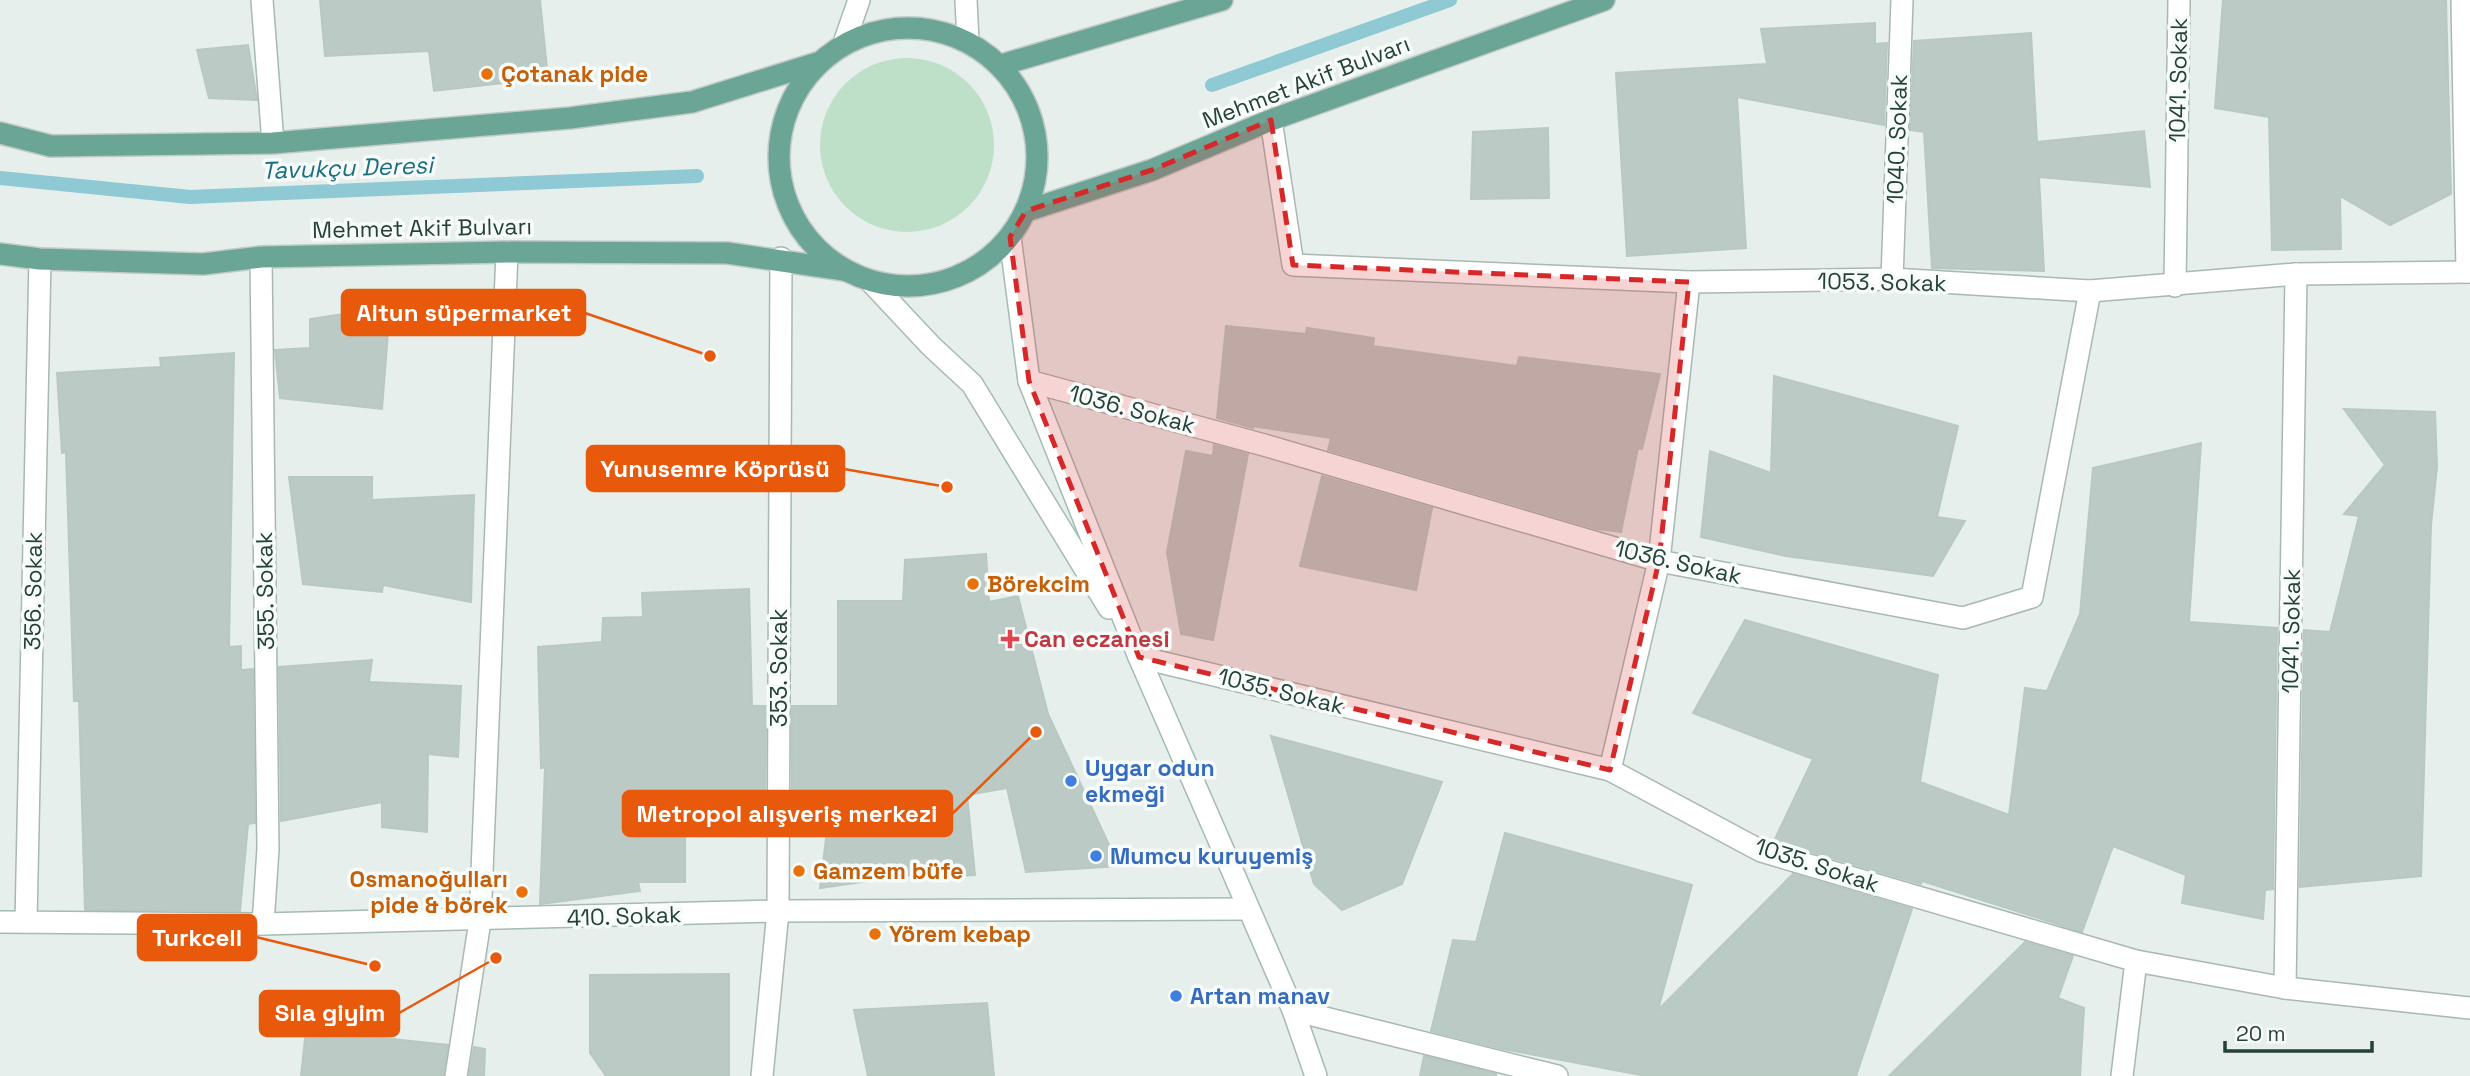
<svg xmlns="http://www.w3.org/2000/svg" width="2470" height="1076" viewBox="0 0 2470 1076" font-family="'Space Grotesk',sans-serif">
	<rect width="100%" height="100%" fill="#e6efeb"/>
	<!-- green -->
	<circle fill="#bfe0c8" cx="907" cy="145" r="87"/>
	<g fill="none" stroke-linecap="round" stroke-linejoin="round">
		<!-- stream -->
		<g stroke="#8ec9d4" stroke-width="14">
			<path d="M1212,85L1450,0"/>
			<path d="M0,178L190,197L697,176"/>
		</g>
	</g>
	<!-- building -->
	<g fill="#bbcac4" stroke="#b8c9c2" stroke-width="2">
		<path d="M320,0H540L548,78L434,91L429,51L325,56Z"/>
		<path d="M2223,0H2446L2451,194L2390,225L2340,196L2341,249L2272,250L2269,117L2215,108Z"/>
		<path d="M1875,23V44L1887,43L1884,125L1737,97L1746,248L1627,256L1616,73L1767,64L1761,29Z"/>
		<path d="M2031,33L2037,142L2144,131L2150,187L2039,177L2044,271L1932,268L1924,132L1910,130L1914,41Z"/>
		<path d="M248,45L257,100L209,98L197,50Z"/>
		<path d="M1548,128L1549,198L1471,199L1473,132Z"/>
		<path d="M390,307L382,409L280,398L275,350L310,348V319Z"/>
		<path d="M1226,326L1306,334L1307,328L1374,338L1373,346L1517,366L1519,357L1660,374L1642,449L1638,448L1621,532L1597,529L1328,450L1331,438L1253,426V428L1217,418Z"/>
		<path d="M234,353L229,647L241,646V670L253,669L255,823L248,824L240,911L85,910L79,701H74L66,452L62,453L57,373L161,367L160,358Z"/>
		<path d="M1774,376L1958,426L1937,517L1965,521L1933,576L1786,556L1701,537L1710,451L1771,473Z"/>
		<path d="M2344,409L2435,412L2437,467L2431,525L2421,876L2300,887L2304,630L2330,632L2359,516L2344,514L2385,465Z"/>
		<path d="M2201,443L2189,622L2277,628L2273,889L2265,890L2263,919L2182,903L2186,875L2113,846L2082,932L1922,881L1921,884L1774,841L1813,759L1693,713L1745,620L1938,675L1920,782L2009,815L2025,688L2047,691L2080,614L2093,468Z"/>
		<path d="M1214,445L1248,454L1213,640L1181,634L1167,552L1186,451L1213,456Z"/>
		<path d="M1322,476L1432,508L1416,590L1300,566Z"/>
		<path d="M289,477H372V500L474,495L471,602L383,585L382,592L303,584Z"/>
		<path d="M986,554L989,602L1018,596L1048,714L1119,866L1026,872L1007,788L967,795L975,875L918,878V874L820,888L828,822L792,821V706H838V601H903L905,560Z"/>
		<path d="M749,589L752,706H766L765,821L685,820V882H638L640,891L540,904L545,767L541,768L538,647L602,642L603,618L643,617L642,593Z"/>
		<path d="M372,660L369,682L461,686L458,757L428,754L427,832L382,827V802L281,821L279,667Z"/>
		<path d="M1271,736L1442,782L1402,884L1342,910L1314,884Z"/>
		<path d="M1505,833L1692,885L1658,1010L1793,874L1912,909L1856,1076H1646L1503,1049L1431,1031L1453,940L1476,942Z"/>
		<path d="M2025,942L2073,956L2058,998L2084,1008L2080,1076H1889Z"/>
		<path d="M729,974V1076H606L590,1053V975Z"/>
		<path d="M987,1003L994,1076H868L854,1010Z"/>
		<path d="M306,1030L448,1045L443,1076H301Z"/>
		<path d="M474,1047L485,1049L484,1076H469Z"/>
		<path d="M1424,1056L1496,1074V1076H1420Z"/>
	</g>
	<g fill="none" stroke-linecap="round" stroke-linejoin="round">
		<defs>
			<g id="street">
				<path d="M262,0L273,143"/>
				<path d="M2462,0L2467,272"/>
				<path d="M1271,120L1293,265L1689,282L1892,279L2090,291L2296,274L2470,272"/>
				<path d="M261,257L268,849L263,924"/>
				<path d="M1892,279L1902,0"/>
				<path d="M2175,286L2179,0"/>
				<path d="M1029,381L1264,445L1659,561L1963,618L2032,597L2090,291"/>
				<path d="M1139,657L1610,770L1761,851L2136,961L2285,988L2470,1008"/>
				<path d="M1610,770L1659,561L1689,282"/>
				<path d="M26,922L40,259"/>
				<path d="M2285,988L2296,274"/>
				<path d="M1293,1010L1557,1076"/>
				<path d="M456,1076L480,921L507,252"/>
				<path d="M762,1076L778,911L781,258"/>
				<path d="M2122,1076L2136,961"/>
			</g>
			<g id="secondary">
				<path d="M966,0L968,41"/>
				<path d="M844,43L859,0"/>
				<path d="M1010,237L1029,381L1139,657L1293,1010L1316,1076"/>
				<path d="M871,282L931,346L972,384L1109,608"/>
				<path d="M0,922L263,924L778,911L1248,909"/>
			</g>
			<g id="primary">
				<circle cx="908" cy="157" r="129"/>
				<path d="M1001,65L1222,0"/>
				<path d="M0,133L51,146L273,143L570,118L692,102L817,63"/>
				<path d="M1026,211L1152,170L1271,120L1604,0"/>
				<path d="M0,254L40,259L203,264L261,257L507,252L727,253L844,270"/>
			</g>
		</defs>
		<!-- street casing -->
		<use href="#street" stroke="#a8b8b2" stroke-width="24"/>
		<!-- secondary casing -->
		<use href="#secondary" stroke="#a4bbb3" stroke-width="24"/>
		<!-- primary casing -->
		<use href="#primary" stroke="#c2cac8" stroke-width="24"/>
		<!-- street -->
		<use href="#street" stroke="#fff" stroke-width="21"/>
		<!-- secondary -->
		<use href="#secondary" stroke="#fff" stroke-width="21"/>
		<!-- primary -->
		<use href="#primary" stroke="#6aa596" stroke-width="21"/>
	</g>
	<!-- marked area -->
	<path fill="#d62828" fill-opacity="0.2" stroke="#d62828" stroke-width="5" stroke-dasharray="14 9" stroke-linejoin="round" d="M1271,120L1293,265L1689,282L1659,561L1610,770L1139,657L1029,381L1010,237L1026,211L1152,170Z"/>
	<!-- markers -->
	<g fill="#e8710a" stroke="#f7fbf9" stroke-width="2.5">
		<circle cx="487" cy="74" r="7"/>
		<circle cx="973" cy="584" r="7"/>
		<circle cx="799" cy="871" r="7"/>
		<circle cx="522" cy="892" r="7"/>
		<circle cx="875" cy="934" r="7"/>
	</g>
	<path fill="#e0444e" stroke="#f7fbf9" stroke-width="2.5" d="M1006.5 628.5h7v7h7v7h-7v7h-7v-7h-7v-7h7z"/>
	<g fill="#3f7fe0" stroke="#f7fbf9" stroke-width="2.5">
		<circle cx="1071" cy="781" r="7"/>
		<circle cx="1096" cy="856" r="7"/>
		<circle cx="1176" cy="996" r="7"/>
	</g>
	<g text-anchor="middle" stroke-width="7" stroke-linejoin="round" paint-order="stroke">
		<!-- food labels -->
		<g font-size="23" font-weight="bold" fill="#c56008" stroke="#f7fbf9" text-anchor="start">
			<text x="501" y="82">Çotanak pide</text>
			<text x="987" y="592">Börekcim</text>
			<text x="813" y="879">Gamzem büfe</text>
			<text x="508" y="887" text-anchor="end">Osmanoğulları<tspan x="508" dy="26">pide &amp; börek</tspan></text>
			<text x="889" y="942">Yörem kebap</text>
		</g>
		<!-- street labels -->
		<g font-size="23" fill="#24423a" stroke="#f7fbf9">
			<text transform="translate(2178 80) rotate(-89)" y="8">1041. Sokak</text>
			<text transform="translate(1306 82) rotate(-21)" y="8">Mehmet Akif Bulvarı</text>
			<text transform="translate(1897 139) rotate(-88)" y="8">1040. Sokak</text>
			<text transform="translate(422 228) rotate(-1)" y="8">Mehmet Akif Bulvarı</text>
			<text transform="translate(1882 282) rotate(1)" y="8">1053. Sokak</text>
			<text transform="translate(1132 409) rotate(15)" y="8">1036. Sokak</text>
			<text transform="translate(1678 562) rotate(13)" y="8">1036. Sokak</text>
			<text transform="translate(33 591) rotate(-89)" y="8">356. Sokak</text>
			<text transform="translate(265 591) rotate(-91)" y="8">355. Sokak</text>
			<text transform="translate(2291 631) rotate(-89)" y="8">1041. Sokak</text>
			<text transform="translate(779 668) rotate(-90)" y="8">353. Sokak</text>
			<text transform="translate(1281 691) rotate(14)" y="8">1035. Sokak</text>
			<text transform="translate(1817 865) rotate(18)" y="8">1035. Sokak</text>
			<text transform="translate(624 916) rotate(-2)" y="8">410. Sokak</text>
		</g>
		<!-- health labels -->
		<g font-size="23" font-weight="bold" fill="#be3a42" stroke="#f7fbf9" text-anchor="start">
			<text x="1024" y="647">Can eczanesi</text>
		</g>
		<!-- shop labels -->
		<g font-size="23" font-weight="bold" fill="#366cbe" stroke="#f7fbf9" text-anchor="start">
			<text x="1085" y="776">Uygar odun<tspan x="1085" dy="26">ekmeği</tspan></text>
			<text x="1110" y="864">Mumcu kuruyemiş</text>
			<text x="1190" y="1004">Artan manav</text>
		</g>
		<!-- water labels -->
		<g font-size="24" font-style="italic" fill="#1c6f80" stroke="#f7fbf9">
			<text transform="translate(347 168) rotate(-2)" y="8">Tavukçu Deresi</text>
		</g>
	</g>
	<!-- callouts -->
	<path fill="none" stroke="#e8590c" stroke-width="2.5" d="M710 356L585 313M947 487L844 469M1036 732L952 814M375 966L256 937M496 958L399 1013"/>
	<g fill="#e8590c" stroke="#f7fbf9" stroke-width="2.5">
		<circle cx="710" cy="356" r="7"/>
		<circle cx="947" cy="487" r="7"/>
		<circle cx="1036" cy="732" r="7"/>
		<circle cx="375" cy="966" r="7"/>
		<circle cx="496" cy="958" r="7"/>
	</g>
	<g fill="#e8590c" stroke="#e8590c" stroke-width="2.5">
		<rect x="342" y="290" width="243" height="45" rx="7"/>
		<rect x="587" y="446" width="257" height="45" rx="7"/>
		<rect x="623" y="791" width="329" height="45" rx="7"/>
		<rect x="138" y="915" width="118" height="45" rx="7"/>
		<rect x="260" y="991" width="139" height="45" rx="7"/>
	</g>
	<g font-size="24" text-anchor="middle" font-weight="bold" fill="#fff">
		<text x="464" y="321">Altun süpermarket</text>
		<text x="715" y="477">Yunusemre Köprüsü</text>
		<text x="787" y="822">Metropol alışveriş merkezi</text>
		<text x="197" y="946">Turkcell</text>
		<text x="330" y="1021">Sıla giyim</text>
	</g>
	<!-- scale -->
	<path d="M2225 1041v10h147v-10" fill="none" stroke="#24423a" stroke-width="3.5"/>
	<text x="2236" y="1041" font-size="21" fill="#24423a" stroke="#f7fbf9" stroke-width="5" paint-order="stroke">20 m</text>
</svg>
